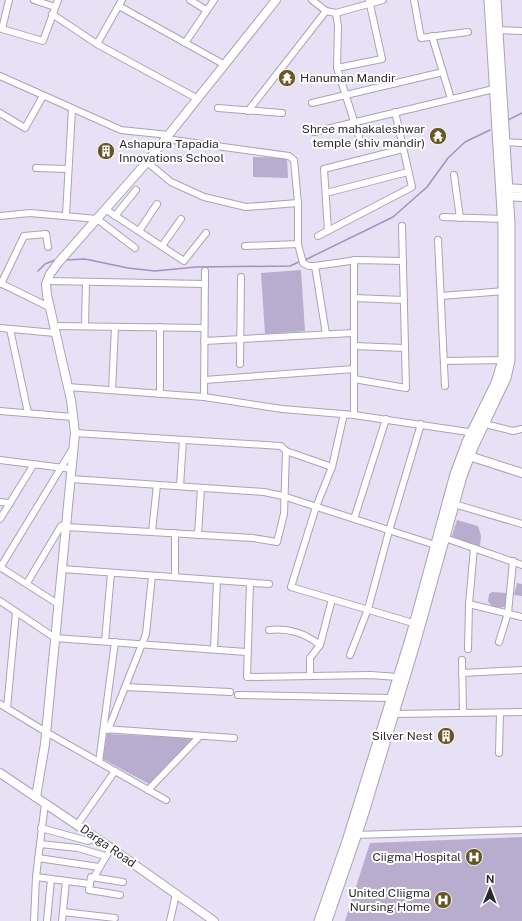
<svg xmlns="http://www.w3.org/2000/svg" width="522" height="921" viewBox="0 0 522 921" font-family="'Public Sans',sans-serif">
	<rect width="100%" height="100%" fill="#e8e1f6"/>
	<!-- park -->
	<g fill="#b8adce">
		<path d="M253,157L287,158L288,178L253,177Z"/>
		<path d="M301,270L305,331L265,334L261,273Z"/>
		<path d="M457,520L478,526L481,536L480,546L451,539Z"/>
		<path d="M517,583L522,584V596L514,595Z"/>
		<path d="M492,592L508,593L507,607L493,608L488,601L489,594Z"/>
		<path d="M107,734L193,738L149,784L103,759Z"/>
		<path d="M522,837V921H345L370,843Z"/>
	</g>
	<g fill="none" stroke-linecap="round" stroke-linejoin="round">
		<!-- stream -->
		<g stroke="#a191be" stroke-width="1.5">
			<path d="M508,120L522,113"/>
			<path d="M65,260L85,259L128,268L155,271L196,267L290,266L301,261"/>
			<path d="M305,260L393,217L427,187L448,158L465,142L490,130"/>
			<path d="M38,271L45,264L55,260"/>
		</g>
		<defs>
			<g id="minor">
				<path d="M9,0L2,29L43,41L58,0"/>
				<path d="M34,0L55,7"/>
				<path d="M190,0L206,10"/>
				<path d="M312,0L326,11L336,13L383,0"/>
				<path d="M414,0L421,38L468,32"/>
				<path d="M119,6L225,65"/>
				<path d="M336,13L338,26L337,68L361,143"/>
				<path d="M52,14L97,44L198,99"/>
				<path d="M497,30L522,31"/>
				<path d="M432,36L451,99"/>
				<path d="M185,43L214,0"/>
				<path d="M97,44L122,0"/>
				<path d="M337,68L382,59L369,0"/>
				<path d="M0,76L121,130L169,135"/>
				<path d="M312,103L443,72"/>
				<path d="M218,108L282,113"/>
				<path d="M248,111L326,11"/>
				<path d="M0,113L25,128L43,96"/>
				<path d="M314,132L498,88"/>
				<path d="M166,139L289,156L294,160L298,203V244L245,246"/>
				<path d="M502,142L522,143"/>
				<path d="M147,162L171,182L204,197L246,207L298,203"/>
				<path d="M36,168L68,169"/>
				<path d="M454,175L460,218"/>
				<path d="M326,193L408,172"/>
				<path d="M105,209L184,261L206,233"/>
				<path d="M66,215L72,109"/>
				<path d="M0,216L30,213L97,219L135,248"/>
				<path d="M115,216L136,190"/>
				<path d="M443,217L504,219"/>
				<path d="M139,231L157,204"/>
				<path d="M328,231L324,169L403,149"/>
				<path d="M318,236L412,187L395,112"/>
				<path d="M438,240L445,386"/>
				<path d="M298,244L303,263L309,266H315"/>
				<path d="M162,246L181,219"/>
				<path d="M48,281L205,284"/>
				<path d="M0,283L49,307"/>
				<path d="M1,284L24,236L46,234L48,247"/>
				<path d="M441,296L505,291"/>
				<path d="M354,298L404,300"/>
				<path d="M54,326L204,328"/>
				<path d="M85,326L86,282"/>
				<path d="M160,327V394"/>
				<path d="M0,328L55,333"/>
				<path d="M10,329L28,413"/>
				<path d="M326,334L315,266L357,260L403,261"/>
				<path d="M204,341L353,333"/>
				<path d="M354,346L405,348"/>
				<path d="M444,361L506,360"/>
				<path d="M240,364L241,277"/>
				<path d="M354,379L406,388L402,226"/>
				<path d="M204,380L354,369"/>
				<path d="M68,387L204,397L282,409L354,415L475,433"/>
				<path d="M112,390L115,327"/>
				<path d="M204,397L205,271"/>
				<path d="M0,411L73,417"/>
				<path d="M344,414L332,467L316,507L291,587L413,623"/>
				<path d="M354,415V260"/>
				<path d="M481,423L513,431L522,429"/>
				<path d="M286,451L332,467"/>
				<path d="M0,460L72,469"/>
				<path d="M71,479L264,492L283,496L435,545"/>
				<path d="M180,486L183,440"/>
				<path d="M0,502L10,503"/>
				<path d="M454,504L522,524"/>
				<path d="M0,519L34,464"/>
				<path d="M354,519L386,419"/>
				<path d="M66,527L253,538L277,542L284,514L286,451L281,446L75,433"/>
				<path d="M152,532L157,485"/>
				<path d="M198,535L201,488"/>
				<path d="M445,538L522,565"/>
				<path d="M0,567L58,604"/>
				<path d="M0,568L73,448"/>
				<path d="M62,569L269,584"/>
				<path d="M175,577V533"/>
				<path d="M27,583L61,526L66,524"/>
				<path d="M250,583L247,677L371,675L397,677"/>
				<path d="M0,601L55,638L246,652"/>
				<path d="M469,604L522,617"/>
				<path d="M269,630C290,628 304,633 320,645"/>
				<path d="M105,641L111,573"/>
				<path d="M499,642L508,613L513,561"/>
				<path d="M214,649L217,581"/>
				<path d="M468,649L469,604L474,548"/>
				<path d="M350,655L368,609L389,531L421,424"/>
				<path d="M462,660L463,713"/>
				<path d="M462,673L522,670"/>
				<path d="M310,675V658L320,645L332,599"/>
				<path d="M125,687L230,692"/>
				<path d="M238,695L390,698"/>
				<path d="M0,704L46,732L166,800"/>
				<path d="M7,708L16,612"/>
				<path d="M392,714L522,712"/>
				<path d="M104,729L234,738"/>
				<path d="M108,730L146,634L152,576"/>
				<path d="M499,753L500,713"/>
				<path d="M99,762L115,642"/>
				<path d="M148,790L200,736"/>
				<path d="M77,825L115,771"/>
				<path d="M41,828L88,841L96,838"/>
				<path d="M354,835L522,830"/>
				<path d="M40,844L78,848L105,856"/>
				<path d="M38,858L99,867"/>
				<path d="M36,877L90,884"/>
				<path d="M94,877L111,848"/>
				<path d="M120,895L89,890L91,877L123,882"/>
				<path d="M63,912L115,918"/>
				<path d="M34,921L36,877L45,803"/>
				<path d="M47,921L51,879"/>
				<path d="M62,921L66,881"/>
				<path d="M170,921L176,894"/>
			</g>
			<g id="tertiary">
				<path d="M502,188L522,189"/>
				<path d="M503,196L522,197"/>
				<path d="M463,454L522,473"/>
				<path d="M0,773L111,848L214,921"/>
				<path d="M36,797L45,744L75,433L71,400L47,295L46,284L50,274L58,263L147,162L276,0"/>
			</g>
			<g id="secondary">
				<path d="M319,921L347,841L411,636L455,474L467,442L496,383L503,360V228L489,0"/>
				<path d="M327,921L362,819L415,644L462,476L474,445L506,378L510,360V223L496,0"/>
			</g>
		</defs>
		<!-- minor casing -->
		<use href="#minor" stroke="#a9a3b6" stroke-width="8"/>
		<!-- tertiary casing -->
		<use href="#tertiary" stroke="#a9a3b6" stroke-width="10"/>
		<!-- secondary casing -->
		<use href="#secondary" stroke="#a9a3b6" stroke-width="11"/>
		<!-- minor -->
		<use href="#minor" stroke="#fff" stroke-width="6"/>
		<!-- tertiary -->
		<use href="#tertiary" stroke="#fff" stroke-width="8"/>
		<!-- secondary -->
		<use href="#secondary" stroke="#fff" stroke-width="9"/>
	</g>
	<!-- icons -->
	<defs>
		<symbol id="temple-disc" viewBox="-11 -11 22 22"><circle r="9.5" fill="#675624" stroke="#fff"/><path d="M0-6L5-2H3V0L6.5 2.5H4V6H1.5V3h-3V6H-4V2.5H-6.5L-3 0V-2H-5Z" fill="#fff"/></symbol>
		<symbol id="building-disc" viewBox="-11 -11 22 22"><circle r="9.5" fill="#675624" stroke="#fff"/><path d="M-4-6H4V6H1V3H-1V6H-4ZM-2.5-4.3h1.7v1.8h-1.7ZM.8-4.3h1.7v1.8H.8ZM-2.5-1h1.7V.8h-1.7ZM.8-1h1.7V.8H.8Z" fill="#fff"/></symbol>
		<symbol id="hospital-disc" viewBox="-11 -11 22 22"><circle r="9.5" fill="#675624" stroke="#fff"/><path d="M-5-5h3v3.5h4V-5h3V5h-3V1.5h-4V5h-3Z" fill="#fff"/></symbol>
	</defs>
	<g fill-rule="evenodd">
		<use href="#temple-disc" x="277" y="68" width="20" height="20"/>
		<use href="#temple-disc" x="428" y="126" width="20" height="20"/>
		<use href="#building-disc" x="96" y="141" width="20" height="20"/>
		<use href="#building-disc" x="436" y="726" width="20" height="20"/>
		<use href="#hospital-disc" x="464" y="847" width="20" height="20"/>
		<use href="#hospital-disc" x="433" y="890" width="20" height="20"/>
	</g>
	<g text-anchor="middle" stroke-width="4" stroke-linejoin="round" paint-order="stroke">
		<!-- poi labels -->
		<g font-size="12" fill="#2c2a31" stroke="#fff" text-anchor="end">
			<text x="300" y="82" text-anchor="start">Hanuman Mandir</text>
			<text x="425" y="133">Shree mahakaleshwar<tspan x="425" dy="14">temple (shiv mandir)</tspan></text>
			<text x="119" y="148" text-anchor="start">Ashapura Tapadia<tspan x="119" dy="14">Innovations School</tspan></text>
			<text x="433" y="740">Silver Nest</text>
			<text x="461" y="861">Ciigma Hospital</text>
			<text x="430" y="897">United CIiigma<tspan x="430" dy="14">Nursing Home</tspan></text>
		</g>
		<!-- street labels -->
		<g font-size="12" fill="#2c2a31" stroke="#fff">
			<text transform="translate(108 846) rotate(35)" y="4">Darga Road</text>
		</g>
	</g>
	<!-- north arrow -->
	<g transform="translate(490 889) rotate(1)" stroke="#ffffff" stroke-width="3" paint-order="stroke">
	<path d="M0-3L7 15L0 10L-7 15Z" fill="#2c2a31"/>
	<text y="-6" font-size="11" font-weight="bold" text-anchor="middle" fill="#2c2a31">N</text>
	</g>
</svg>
